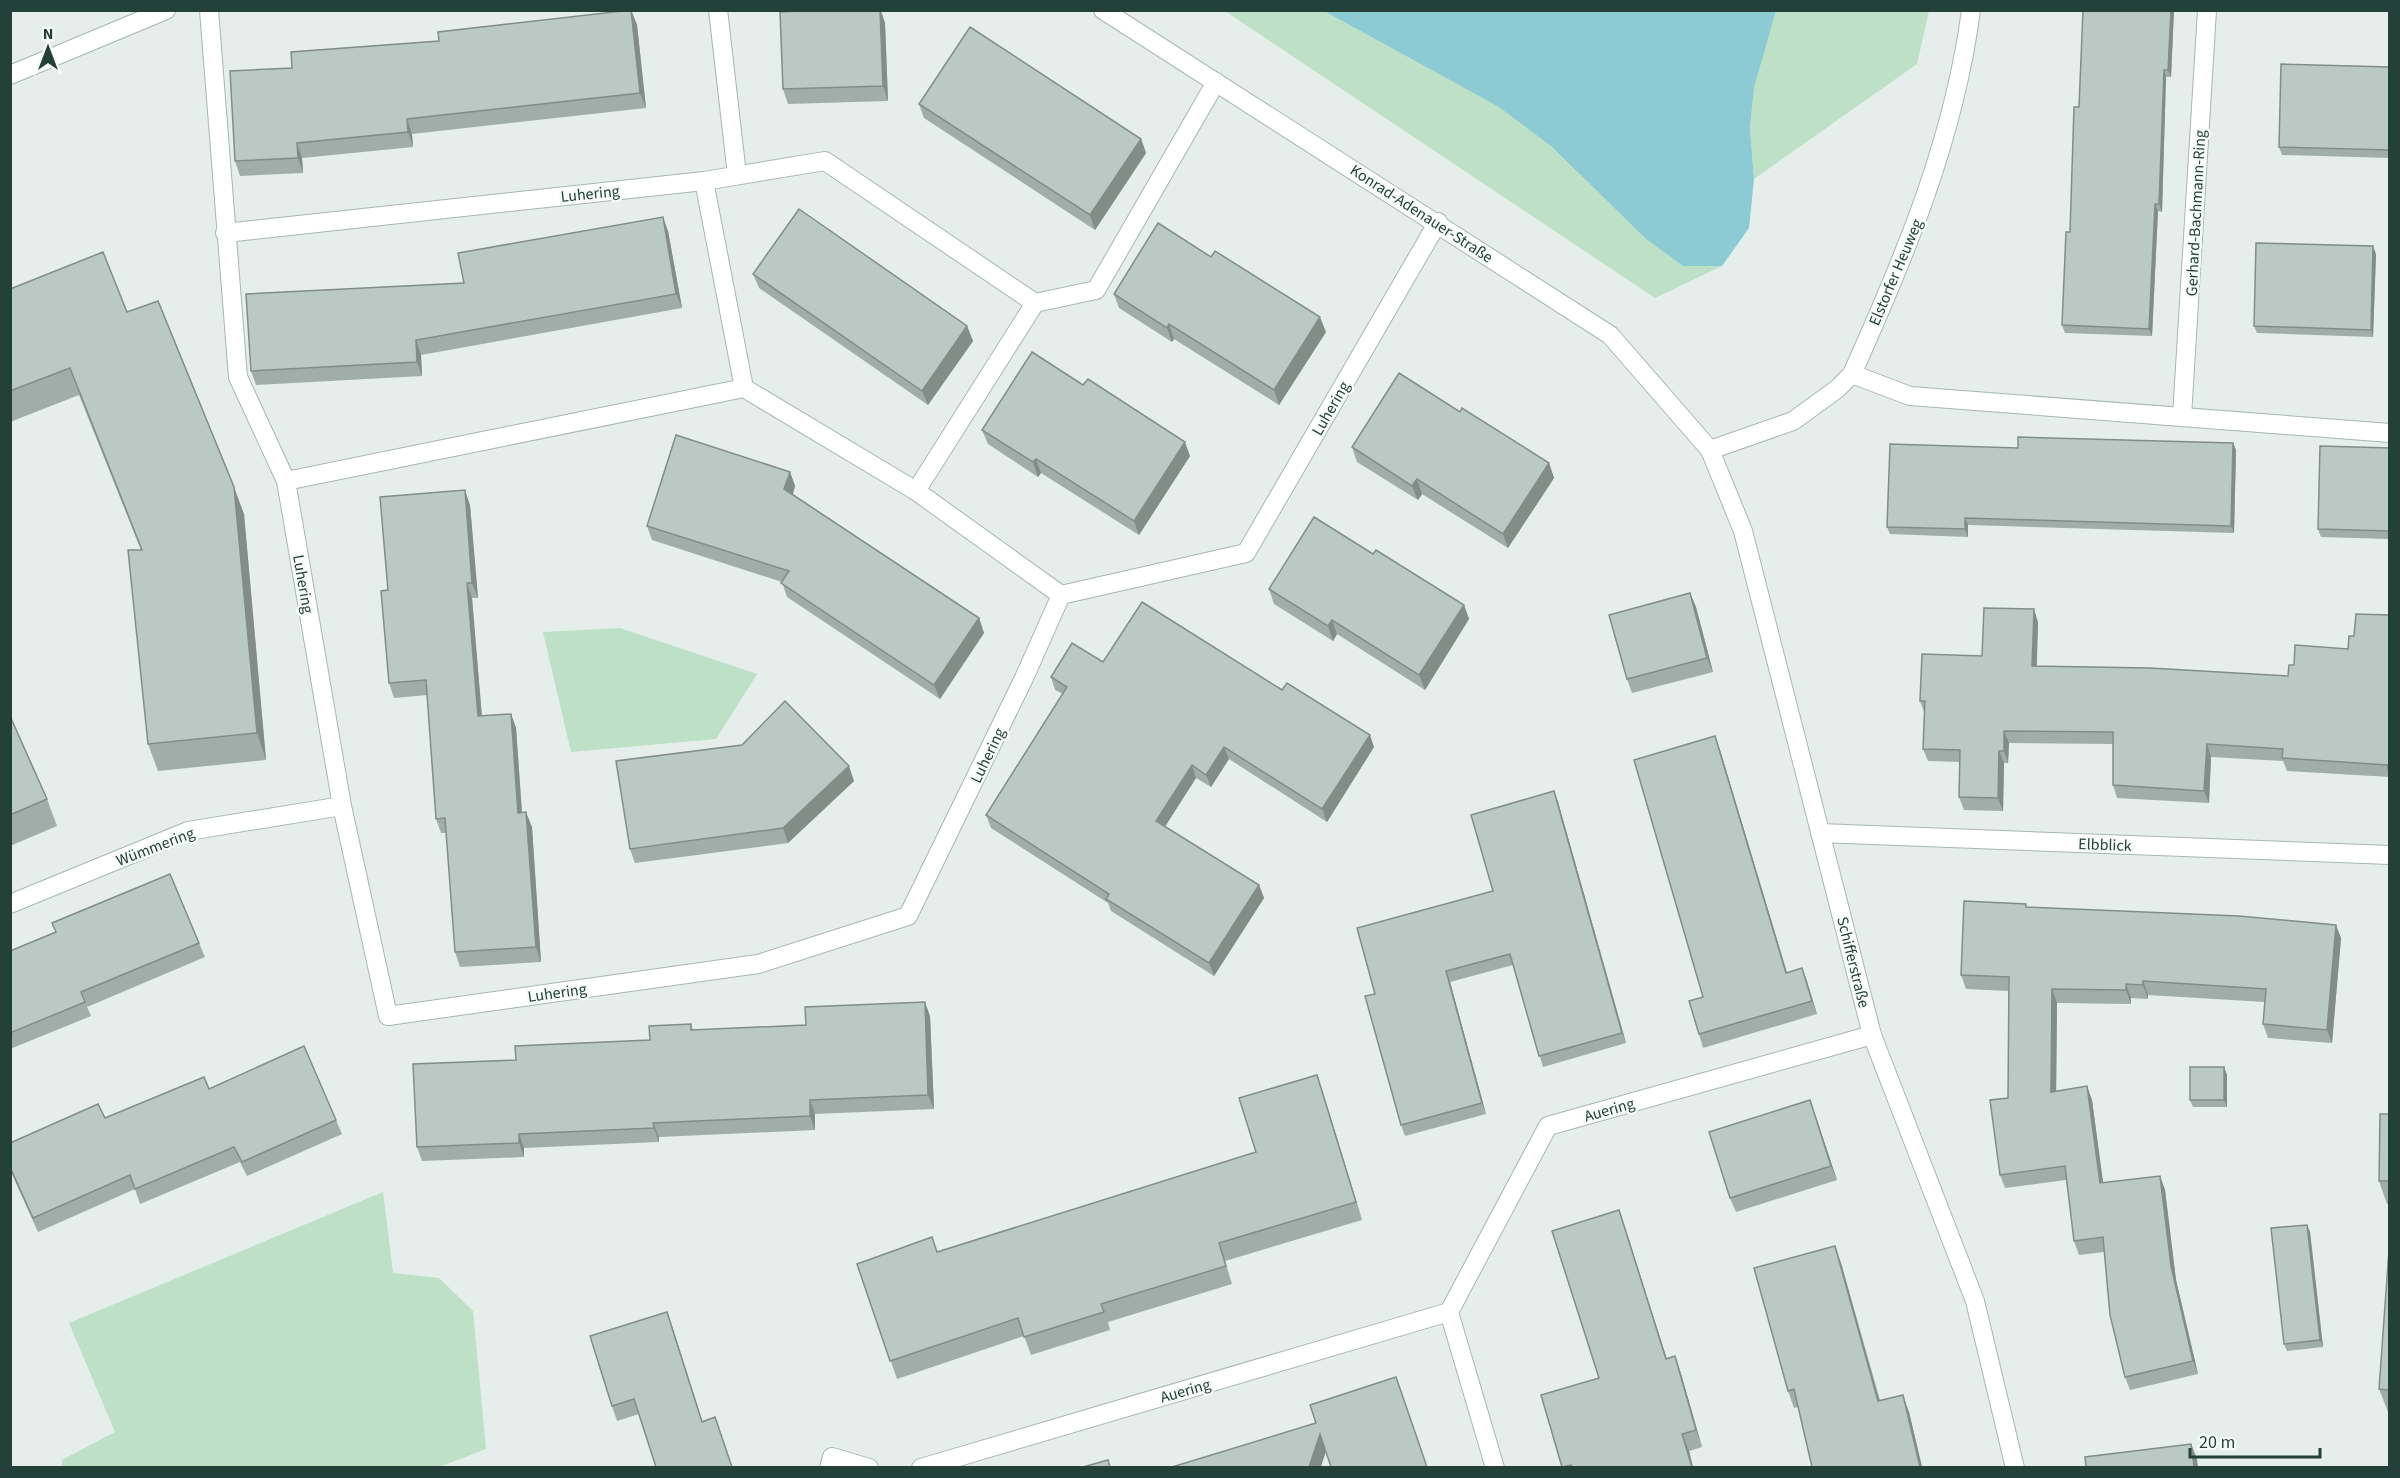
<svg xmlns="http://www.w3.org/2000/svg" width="2400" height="1478" viewBox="0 0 2400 1478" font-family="'Source Sans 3',sans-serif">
	<rect width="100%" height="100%" fill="#e5eeea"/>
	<!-- green -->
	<g fill="#bde0c6">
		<path d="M1225,11H1324L1499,107L1552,147L1646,239L1683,266H1722L1655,298Z"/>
		<path d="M1776,11H1929L1917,64L1754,179L1750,128L1754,88Z"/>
		<path d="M620,628L757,674L716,739L571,752L543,632Z"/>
		<path d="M383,1192L393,1273L439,1278L473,1311L486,1449L437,1468L62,1467V1460L115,1432L69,1323Z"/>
	</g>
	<!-- water -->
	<path fill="#8ccad4" d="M1324,11H1776L1754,88L1750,128L1754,179L1749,228L1722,266H1683L1646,239L1552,147L1499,107Z"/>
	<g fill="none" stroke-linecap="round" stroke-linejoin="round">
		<defs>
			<g id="minor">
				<path d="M209,10L238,377L286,481L342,806L388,1016L758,964L908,916L1024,678L1061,595L1246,553L1438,222"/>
				<path d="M718,10L737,175"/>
				<path d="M1103,10L1610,335L1710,450L1743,531L1872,1035L1975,1301L2015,1468"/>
				<path d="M10,75L166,10"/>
				<path d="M225,233L704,181"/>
				<path d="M1035,303L1096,290L1216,82"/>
				<path d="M1852,374L1910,396L2390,433"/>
				<path d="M744,388L704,181L825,161L1035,303L916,491"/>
				<path d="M2182,416L2207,10"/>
				<path d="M1710,450L1793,421L1837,389L1852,374C1905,256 1954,140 1971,10"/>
				<path d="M286,481L744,388L916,491L1061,595"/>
				<path d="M1820,833L2390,855"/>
				<path d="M10,904L188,831L342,806"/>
				<path d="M829,1468L832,1457L869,1468"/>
				<path d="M921,1468L1449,1312"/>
				<path d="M1495,1468L1449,1312L1548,1126L1872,1035"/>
			</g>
		</defs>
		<!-- minor casing -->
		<use href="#minor" stroke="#a7b7b1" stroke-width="20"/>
		<!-- minor -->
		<use href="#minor" stroke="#fff" stroke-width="18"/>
	</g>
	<!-- wall -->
	<g fill="#a0ada8">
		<path d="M631,10L637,25L646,108L412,134L413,147L302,158L303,173L240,176L235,161L292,68L439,41Z"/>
		<path d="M817,10H881L885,23L888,101L788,104L783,89Z"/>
		<path d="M2083,10H2174L2171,77H2166L2162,212L2158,211L2152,336L2065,333L2062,325L2070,232L2079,107Z"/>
		<path d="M2390,67V158L2282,155L2279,147Z"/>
		<path d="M919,104L1141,139L1146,153L1095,230L924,118Z"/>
		<path d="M668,231L682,308L421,355L422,376L256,385L251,371L464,283Z"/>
		<path d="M2376,254L2373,337L2257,333L2254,326Z"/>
		<path d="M753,274L967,326L973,341L928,405L759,288Z"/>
		<path d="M10,289L127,312L244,514L266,760L158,771L148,744L141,550L79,395L10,422Z"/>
		<path d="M1114,294L1326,332L1279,405L1174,339L1172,342L1119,308Z"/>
		<path d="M1460,412L1549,463L1554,478L1508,548L1422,494L1418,500L1357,462L1352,447Z"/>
		<path d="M982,430L1190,456L1139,535L1041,473L1038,477L988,444Z"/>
		<path d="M2233,443L2236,450L2234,533L1968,525V537L1890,534L1887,527L2018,448Z"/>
		<path d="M2390,448V539L2321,537L2318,529Z"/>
		<path d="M790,472L795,486L793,494L979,618L984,633L940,699L787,597L782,582L652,540L647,526Z"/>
		<path d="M470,505L478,598H472L482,716L511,714L516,728L522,813L532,827L541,962L460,967L455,952L446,833H441L436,819L427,695L394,698L389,683L388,590Z"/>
		<path d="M1373,554L1464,605L1469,619L1425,690L1337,634L1333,641L1274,604L1269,589Z"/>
		<path d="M1690,593L1696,607L1713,672L1632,693L1627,679Z"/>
		<path d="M2390,615V777L2287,771L2283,761L2211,757L2209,803L2117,798L2113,785V744L2009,743L2008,763H2004L2003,811L1964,810L1959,797L1960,762L1928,761L1923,749L1924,712L1920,701L1982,656L2038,622L2037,667L2288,676L2294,665L2348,649L2354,636Z"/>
		<path d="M1103,662L1374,747L1327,822L1229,759L1211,787L1196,778L1165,826L1259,885L1264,898L1214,976L1111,911L1108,903L991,828L986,815L1063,694L1055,690L1051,677Z"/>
		<path d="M10,716L47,799L57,826L10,846Z"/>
		<path d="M1720,750L1787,973L1802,968L1817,1014L1703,1048L1699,1034L1703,997Z"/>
		<path d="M854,781L788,843L635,863L630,849Z"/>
		<path d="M1558,802L1626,1043L1543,1067L1513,965L1450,982L1486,1114L1405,1136L1401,1125L1375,994L1493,891Z"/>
		<path d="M2028,907L2341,938L2332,1043L2268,1038L2263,1024L2265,1002L2148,995V999L2131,998V1004L2057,1003L2056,1091L2092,1100L2103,1183L2160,1176L2165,1190L2176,1280L2198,1374L2130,1390L2125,1377L2104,1252L2079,1255L2074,1241L2066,1180L2005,1188L2000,1175L2008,1098L2009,991L1966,989L1961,975Z"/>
		<path d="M199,943L205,957L87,1007L91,1016L10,1049V951Z"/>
		<path d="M930,1016L934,1109L815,1114V1130L659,1137V1142L524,1148V1157L422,1161L417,1147L516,1060L650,1040L691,1024L693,1030L806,1025Z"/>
		<path d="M2224,1067L2227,1075V1107H2193L2190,1100Z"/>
		<path d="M1317,1075L1323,1093L1362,1220L1225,1261L1232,1284L1108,1322L1110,1330L1031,1355L1024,1336L897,1379L857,1264L938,1252L1256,1152Z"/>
		<path d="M209,1089L336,1120L342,1134L247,1176L240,1162L140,1204L135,1189L38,1232L10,1170V1143L105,1118Z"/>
		<path d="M1810,1100L1837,1180L1736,1212L1730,1198Z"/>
		<path d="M2390,1114V1204H2387L2379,1181Z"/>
		<path d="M1619,1210L1667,1359L1675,1356L1681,1374L1702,1447L1689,1451L1693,1467H1562L1599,1378Z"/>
		<path d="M2307,1225L2310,1232L2323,1347L2287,1351L2284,1344Z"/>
		<path d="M2390,1236V1412H2388L2379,1389Z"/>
		<path d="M1841,1263L1880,1400L1909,1412L1922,1467H1812L1798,1407L1794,1408L1788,1391Z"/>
		<path d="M667,1312L702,1421L715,1417L720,1432L639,1414L617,1421L612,1406Z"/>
	</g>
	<!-- shaded-wall -->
	<g fill="#828d88">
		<path d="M631,10L637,25L646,108L640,93Z"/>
		<path d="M880,10L885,23L888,101L883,86Z"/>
		<path d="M2171,10H2174L2171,77L2168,70Z"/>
		<path d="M2164,70L2166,77L2162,212L2159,204Z"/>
		<path d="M407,119L412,134L413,147L408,132Z"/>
		<path d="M1141,139L1146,153L1095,230L1090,215Z"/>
		<path d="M297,143L302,158L303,173L298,158Z"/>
		<path d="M2155,204L2158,211L2152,336L2149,329Z"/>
		<path d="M663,217L668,231L682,308L676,294Z"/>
		<path d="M2373,246L2376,254L2373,337L2371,330Z"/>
		<path d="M1320,317L1326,332L1279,405L1274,390Z"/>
		<path d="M1169,324L1174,339L1172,342L1167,328Z"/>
		<path d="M967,326L973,341L928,405L922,391Z"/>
		<path d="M416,340L421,355L422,376L417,362Z"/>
		<path d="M1185,442L1190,456L1139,535L1134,521Z"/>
		<path d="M2233,443L2236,450L2234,533L2231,526Z"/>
		<path d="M1036,459L1041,473L1038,477L1033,462Z"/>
		<path d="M1549,463L1554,478L1508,548L1503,534Z"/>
		<path d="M790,472L795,486L790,503L784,489Z"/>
		<path d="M1417,479L1422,494L1418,500L1412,486Z"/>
		<path d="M234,487L244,514L266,760L257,733Z"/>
		<path d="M465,490L470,505L478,598L472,583Z"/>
		<path d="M1965,518L1968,525V537L1965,529Z"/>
		<path d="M467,583L472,598L483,731L478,716Z"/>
		<path d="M1690,593L1696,607L1713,672L1707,658Z"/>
		<path d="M1464,605L1469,619L1425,690L1419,675Z"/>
		<path d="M2034,609L2038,622L2036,679L2032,666Z"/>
		<path d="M979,618L984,633L940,699L934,685Z"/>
		<path d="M1332,620L1337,634L1333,641L1328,626Z"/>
		<path d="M511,714L516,728L523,828L518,813Z"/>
		<path d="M2004,731L2009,743L2008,763L2004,751Z"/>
		<path d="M1370,735L1374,747L1327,822L1322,809Z"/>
		<path d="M1715,736L1720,750L1791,986L1786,973Z"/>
		<path d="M2207,744L2211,757L2209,803L2204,791Z"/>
		<path d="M1224,747L1229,759L1211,787L1206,775Z"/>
		<path d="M1999,751L2004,763L2003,811L1998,798Z"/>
		<path d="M1192,765L1196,778L1161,833L1156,821Z"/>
		<path d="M849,766L854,781L788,843L783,828Z"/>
		<path d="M1554,791L1558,802L1626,1043L1622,1033Z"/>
		<path d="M526,812L532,827L541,962L536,947Z"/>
		<path d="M1259,885L1264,898L1214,976L1209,963Z"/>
		<path d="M2336,925L2341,938L2332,1043L2327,1030Z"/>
		<path d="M1802,968L1807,981L1817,1014L1812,1001Z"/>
		<path d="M1446,971L1450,982L1486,1114L1482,1103Z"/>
		<path d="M2143,981L2148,995V999L2143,985Z"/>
		<path d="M2126,984L2131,998V1004L2126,990Z"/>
		<path d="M2052,989L2057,1003L2056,1105L2051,1092Z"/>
		<path d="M925,1002L930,1016L934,1109L928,1095Z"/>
		<path d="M2224,1067L2227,1075V1107L2224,1100Z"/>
		<path d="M1317,1075L1323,1093L1362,1220L1356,1202Z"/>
		<path d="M2087,1086L2092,1100L2105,1197L2100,1183Z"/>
		<path d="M810,1100L815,1114V1130L810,1116Z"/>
		<path d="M1810,1100L1815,1114L1837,1180L1831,1166Z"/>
		<path d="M653,1123L659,1137V1142L654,1128Z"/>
		<path d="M519,1134L524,1148V1157L519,1143Z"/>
		<path d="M2160,1176L2165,1190L2176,1280L2198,1374L2193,1361L2171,1266Z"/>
		<path d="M1619,1210L1625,1227L1672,1376L1666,1359Z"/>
		<path d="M2307,1225L2310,1232L2323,1347L2320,1340Z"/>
		<path d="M1835,1246L1841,1263L1884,1418L1878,1401Z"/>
		<path d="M667,1312L672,1326L707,1436L702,1422Z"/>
		<path d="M1675,1356L1681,1374L1702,1447L1696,1430Z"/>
		<path d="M1903,1395L1909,1412L1922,1467H1920Z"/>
		<path d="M1320,1434L1326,1451L1321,1467H1309Z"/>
		<path d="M1682,1434L1689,1451L1693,1467H1692Z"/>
		<path d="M2191,1444L2197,1459L2198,1467H2194Z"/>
	</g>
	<!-- building -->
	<g fill="#bac9c3" stroke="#828d88" stroke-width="1.5">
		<path d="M631,10L640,93L407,119L408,132L297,143L298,158L235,161L230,71L292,68L291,52L439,41L438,32Z"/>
		<path d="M817,10H880L883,86L783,89L780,12Z"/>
		<path d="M2083,10H2171L2168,70H2164L2159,204H2155L2149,329L2062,325L2066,232H2070L2074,107H2079Z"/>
		<path d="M970,27L1141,139L1090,215L919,104Z"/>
		<path d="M2281,64L2390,67V150L2279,147Z"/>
		<path d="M799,209L967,326L922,391L753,274Z"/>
		<path d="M663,217L676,294L416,340L417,362L251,371L246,294L464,283L458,253Z"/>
		<path d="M1158,223L1211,257L1215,251L1320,317L1274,390L1169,324L1167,328L1114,294Z"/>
		<path d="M2256,243L2373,246L2371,330L2254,326Z"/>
		<path d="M103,252L127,312L158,301L234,487L257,733L148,744L128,550H142L70,368L10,391V289Z"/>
		<path d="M1032,352L1083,385L1088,379L1185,442L1134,521L1036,459L1033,462L982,430Z"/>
		<path d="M1399,373L1460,412L1462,408L1549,463L1503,534L1417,479L1412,486L1352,447Z"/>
		<path d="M676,435L790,472L784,489L979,618L934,685L781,583L789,571L647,526Z"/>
		<path d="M2018,437L2233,443L2231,526L1965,518V529L1887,527L1890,444L2018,448Z"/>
		<path d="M2320,446L2390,448V531L2318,529Z"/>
		<path d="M465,490L472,583H467L478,716L511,714L518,813L526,812L536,947L455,952L445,818L436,819L426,680L389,683L381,591L388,590L380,497Z"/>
		<path d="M1314,517L1373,554L1376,550L1464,605L1419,675L1332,620L1328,626L1269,589Z"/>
		<path d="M1690,593L1707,658L1627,679L1609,615Z"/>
		<path d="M1142,602L1282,690L1287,683L1370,735L1322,809L1224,747L1206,775L1192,765L1156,821L1259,885L1209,963L1106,899L1109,894L986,815L1067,687L1051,677L1072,643L1103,662Z"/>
		<path d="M1984,608L2034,609L2032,666L2150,668L2288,676L2289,665H2294L2295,645L2348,649L2349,636H2354L2356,614L2390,615V771L2388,770V765L2282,758L2283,749L2207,744L2204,791L2113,785V732L2004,731V751H1999L1998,798L1959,797L1960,750L1923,749L1925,701H1920L1922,654L1982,656Z"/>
		<path d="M785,701L849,766L783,828L630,849L616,761L742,745Z"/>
		<path d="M10,716L47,799L10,815Z"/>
		<path d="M1715,736L1786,973L1802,968L1812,1001L1699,1034L1689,1001L1703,997L1634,760Z"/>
		<path d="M1554,791L1622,1033L1539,1056L1510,954L1446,971L1482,1103L1401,1125L1365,996L1375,994L1357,928L1493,891L1471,815Z"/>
		<path d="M170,874L199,943L81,992L85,1002L10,1033V951L56,932L52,923Z"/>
		<path d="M1964,901L2026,904V907L2239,916L2336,925L2327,1030L2263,1024L2266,989L2143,981V985L2126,984V990L2052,989L2051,1092L2087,1086L2100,1183L2160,1176L2171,1266L2193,1361L2125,1377L2110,1315L2103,1237L2074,1241L2065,1166L2000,1175L1990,1100L2008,1098L2009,977L1961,975Z"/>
		<path d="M925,1002L928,1095L810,1100V1116L653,1123L654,1128L519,1134V1143L417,1147L413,1064L516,1060L515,1046L650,1040L649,1026L691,1024V1030L806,1025L805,1007Z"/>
		<path d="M304,1046L336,1120L242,1162L234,1147L135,1189L130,1175L33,1218L10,1167V1143L98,1104L105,1118L204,1077L209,1089Z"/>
		<rect x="2190" y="1067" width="34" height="33"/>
		<path d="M1317,1075L1356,1202L1219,1243L1226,1266L1101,1304L1104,1312L1024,1337L1018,1318L890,1361L857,1264L932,1237L937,1252L1256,1152L1239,1098Z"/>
		<path d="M1810,1100L1831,1166L1730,1198L1709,1132Z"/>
		<path d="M2380,1114H2390V1181H2379Z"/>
		<path d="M1619,1210L1666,1359L1675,1356L1696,1430L1682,1434L1692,1467H1572L1571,1465L1562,1467L1541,1395L1599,1378L1552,1231Z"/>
		<path d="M2307,1225L2320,1340L2284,1344L2271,1228Z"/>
		<path d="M2390,1236V1390L2379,1389Z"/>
		<path d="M1835,1246L1878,1401L1903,1395L1920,1467H1812L1794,1389L1788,1391L1754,1268Z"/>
		<path d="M667,1312L702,1422L715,1417L732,1467H656L634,1399L612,1406L590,1336Z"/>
		<path d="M1396,1377L1427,1467H1331L1320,1434L1309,1467H1172L1316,1423L1310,1405Z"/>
		<path d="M2191,1444L2194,1467H2086L2085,1457Z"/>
		<path d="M1108,1460L1110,1467H1083Z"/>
	</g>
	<g text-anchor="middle" stroke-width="5" stroke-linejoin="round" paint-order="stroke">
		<!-- street labels -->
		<g font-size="16" fill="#234139" stroke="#f6faf8">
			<text transform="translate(590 193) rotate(-6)" y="6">Luhering</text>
			<text transform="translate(1422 213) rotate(33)" y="6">Konrad-Adenauer-Straße</text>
			<text transform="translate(2195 213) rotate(-87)" y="6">Gerhard-Bachmann-Ring</text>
			<text transform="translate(1895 272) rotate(-67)" y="6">Elstorfer Heuweg</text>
			<text transform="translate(1330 408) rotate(-60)" y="6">Luhering</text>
			<text transform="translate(304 584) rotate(80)" y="6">Luhering</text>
			<text transform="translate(987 755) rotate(-64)" y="6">Luhering</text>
			<text transform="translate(2105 844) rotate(2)" y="6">Elbblick</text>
			<text transform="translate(155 846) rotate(-21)" y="6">Wümmering</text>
			<text transform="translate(1854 962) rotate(76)" y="6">Schifferstraße</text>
			<text transform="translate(557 992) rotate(-8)" y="6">Luhering</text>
			<text transform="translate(1609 1109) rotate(-16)" y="6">Auering</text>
			<text transform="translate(1185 1390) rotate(-16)" y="6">Auering</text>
		</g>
	</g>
	<!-- border -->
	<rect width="2400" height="1478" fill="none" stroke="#234139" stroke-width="24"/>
	<!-- north arrow -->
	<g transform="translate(48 48)" stroke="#f6faf8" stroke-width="4.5" paint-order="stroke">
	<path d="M0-4.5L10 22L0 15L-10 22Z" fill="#234139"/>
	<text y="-9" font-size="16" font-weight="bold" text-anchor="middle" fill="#234139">N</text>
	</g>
	<!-- scale -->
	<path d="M2190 1448v9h130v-9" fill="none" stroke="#234139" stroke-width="3"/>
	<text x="2199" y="1448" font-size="18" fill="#234139" stroke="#f6faf8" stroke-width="4.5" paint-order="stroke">20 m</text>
</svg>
